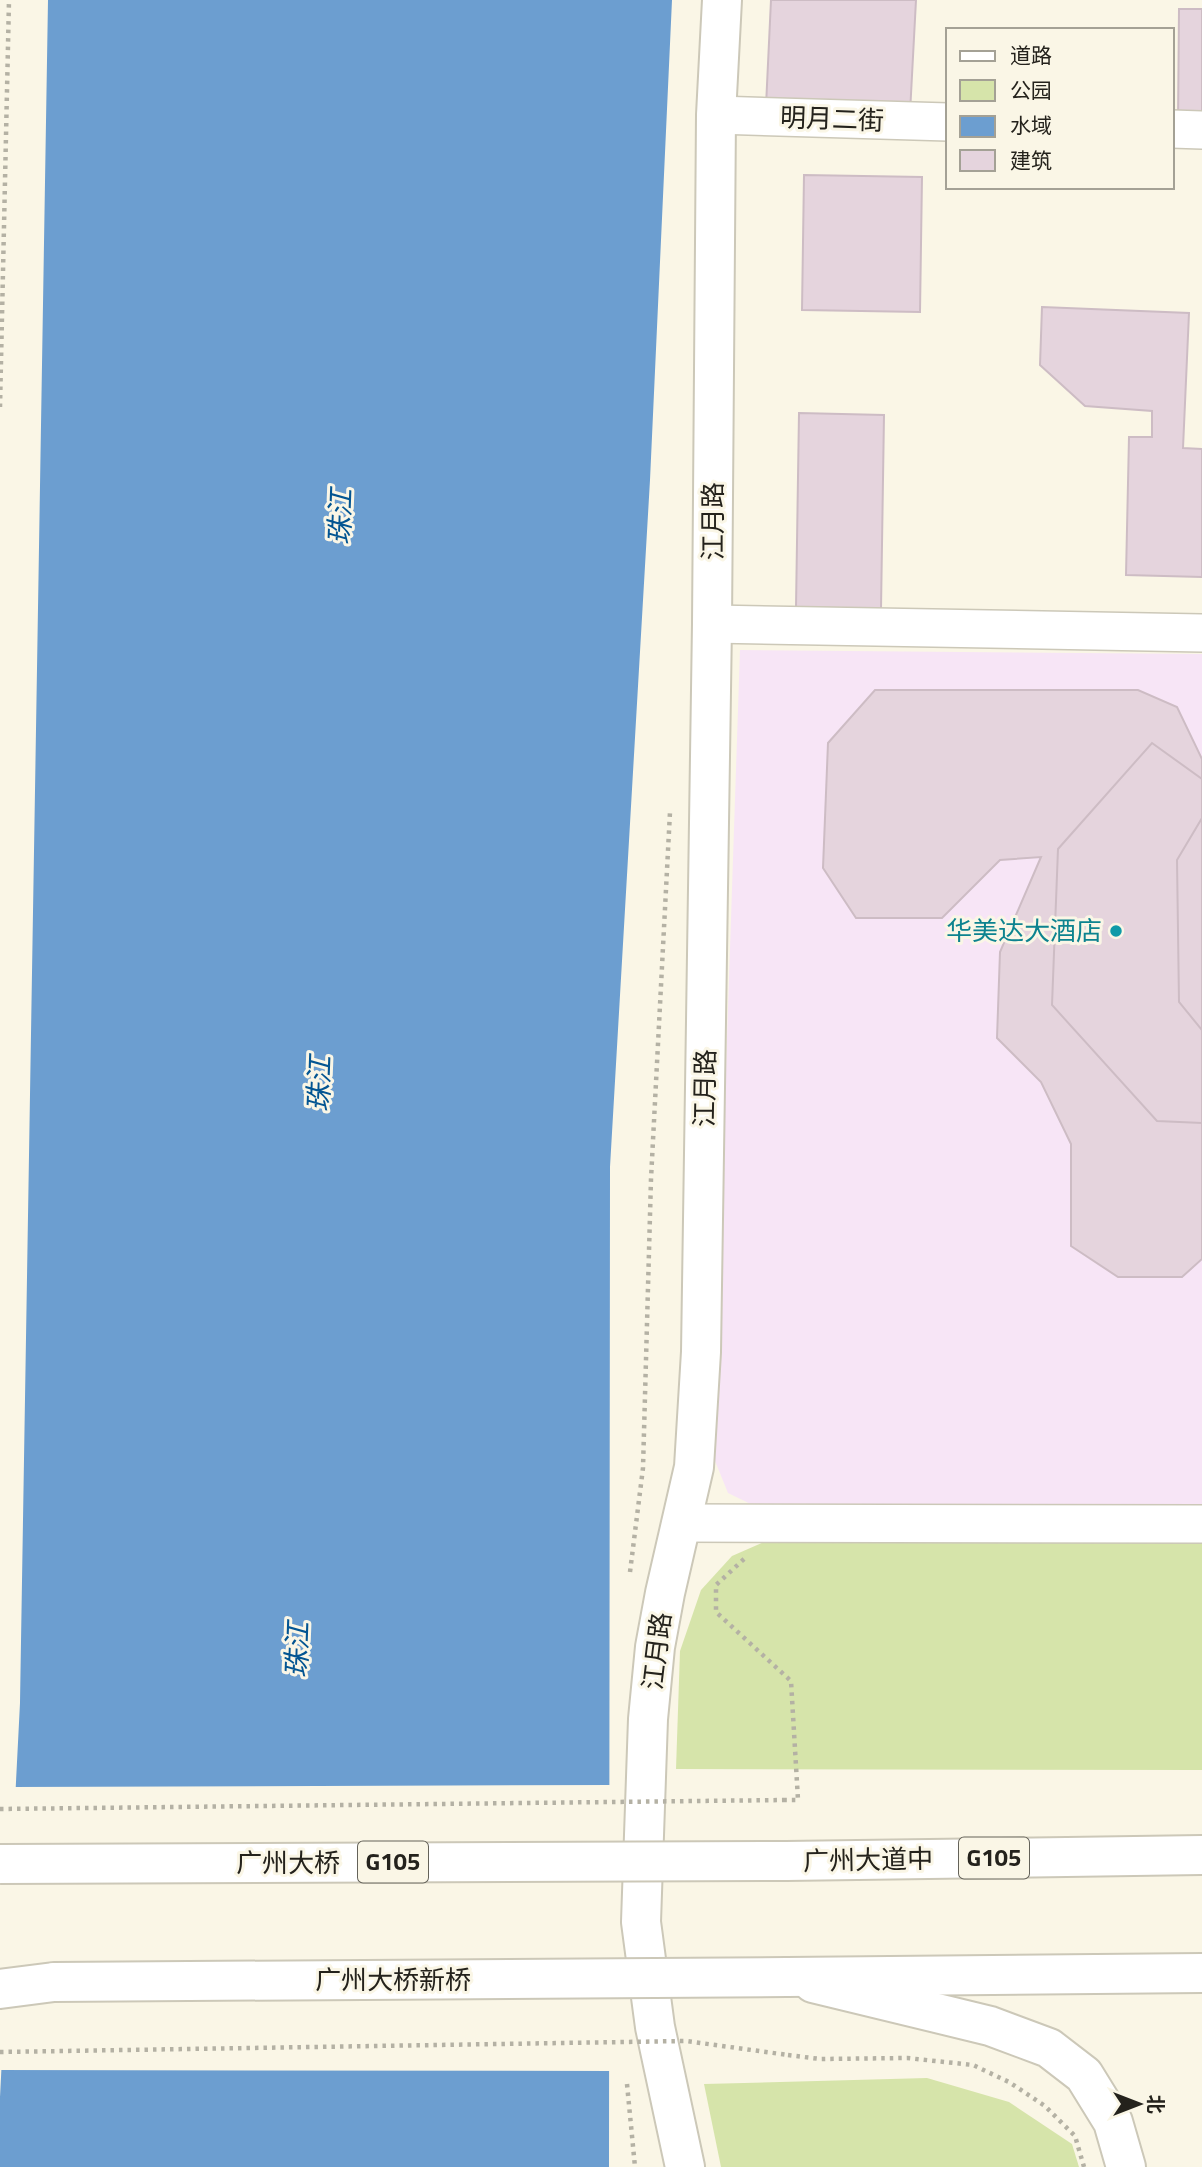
<svg xmlns="http://www.w3.org/2000/svg" width="1202" height="2167" viewBox="0 0 1202 2167" font-family="'Titillium Web','Noto Sans SC',sans-serif">
	<rect width="100%" height="100%" fill="#faf6e6"/>
	<!-- commercial -->
	<path fill="#f7e5f6" d="M740,650L1202,654V1508L763,1510L728,1493L713,1456Z"/>
	<!-- green -->
	<g fill="#d6e4aa">
		<path d="M1202,1531V1770L676,1769L680,1651L701,1590L732,1556L780,1535Z"/>
		<path d="M927,2078L1009,2102L1072,2144L1079,2167H721L704,2084Z"/>
	</g>
	<!-- water -->
	<path fill="#6c9ed0" d="M48,0H672L650,480L610,1167L609,2167H0V2097L20,1703Z"/>
	<!-- pier -->
	<path fill="#faf6e6" d="M613,1785L612,2071L0,2070V2028L12,1787Z"/>
	<!-- building -->
	<g fill="#e5d4dd" stroke="#cdbcc4" stroke-width="2">
		<path d="M771,0H916L910,113L766,106Z"/>
		<path d="M1179,9H1202V124H1178Z"/>
		<path d="M804,175L922,177L920,312L802,310Z"/>
		<path d="M1042,307L1189,313L1183,448L1202,449V577L1126,575L1129,437H1152V411L1085,406L1040,365Z"/>
		<path d="M799,413L884,415L881,609L796,607Z"/>
		<path d="M875,690H1138L1177,707L1202,759V1259L1182,1277H1118L1071,1246V1144L1041,1082L997,1038L1000,952L1041,857L1000,860L942,918H856L823,868L828,743Z"/>
		<path d="M1152,743L1202,779V818L1177,860L1179,1002L1202,1030V1123L1157,1121L1052,1005L1058,849Z"/>
	</g>
	<g fill="none" stroke-linecap="round" stroke-linejoin="round">
		<defs>
			<g id="street">
				<path d="M716,115L948,122"/>
				<path d="M1172,129L1202,130"/>
				<path d="M712,624L1202,633"/>
				<path d="M681,1523L1202,1524"/>
			</g>
			<g id="secondary">
				<path d="M813,1983L990,2026L1049,2048L1084,2075L1113,2122L1126,2167"/>
				<path d="M685,2167L655,2027L641,1922L648,1719L655,1647L665,1593L694,1467L701,1352L712,624L716,115L722,0"/>
			</g>
			<g id="highway">
				<path d="M786,1861L1202,1855"/>
				<path d="M787,1977L1202,1973"/>
				<path d="M0,1989L54,1982"/>
			</g>
		</defs>
		<!-- street casing -->
		<use href="#street" stroke="#ccc8b8" stroke-width="40"/>
		<!-- secondary casing -->
		<use href="#secondary" stroke="#ccc8b8" stroke-width="42"/>
		<!-- highway casing -->
		<use href="#highway" stroke="#ccc8b8" stroke-width="42"/>
		<!-- path -->
		<g stroke="#b4b1a4" stroke-width="4.5" stroke-dasharray="3.5 5" stroke-linecap="butt">
			<path d="M0,407L9,0"/>
			<path d="M744,1559L716,1585V1612L791,1681L798,1800H785"/>
			<path d="M630,1572L643,1468L651,1179L670,812"/>
			<path d="M788,2055L820,2059L907,2058L973,2065L1009,2082L1045,2106L1075,2136L1084,2167"/>
			<path d="M627,2084L635,2167"/>
		</g>
		<!-- street -->
		<use href="#street" stroke="#fff" stroke-width="37"/>
		<!-- secondary -->
		<use href="#secondary" stroke="#fff" stroke-width="38"/>
		<!-- highway -->
		<use href="#highway" stroke="#fff" stroke-width="38"/>
		<defs>
			<g id="highway-bridge">
				<path d="M0,1864L786,1861"/>
				<path d="M54,1982L787,1977"/>
			</g>
		</defs>
		<!-- highway-bridge casing -->
		<use href="#highway-bridge" stroke="#ccc8b8" stroke-width="42" stroke-linecap="butt"/>
		<!-- path-bridge -->
		<g stroke="#b4b1a4" stroke-width="4.5" stroke-dasharray="3.5 5" stroke-linecap="butt">
			<path d="M0,1809L785,1800"/>
			<path d="M0,2052L686,2041L788,2055"/>
		</g>
		<!-- highway-bridge -->
		<use href="#highway-bridge" stroke="#fff" stroke-width="38"/>
	</g>
	<!-- markers -->
	<circle fill="#0f9aa8" stroke="#faf6e6" stroke-width="2.5" cx="1116" cy="931" r="7"/>
	<g text-anchor="middle" stroke-width="6" stroke-linejoin="round" paint-order="stroke">
		<!-- shield labels -->
		<g fill="#faf6e6" stroke="#646259" stroke-width="2">
			<rect x="959" y="1837.5" width="70" height="41" rx="5"/>
			<rect x="358" y="1841.5" width="70" height="41" rx="5"/>
		</g>
		<g font-size="24" font-weight="bold" fill="#24221c">
			<text x="994" y="1866">G105</text>
			<text x="393" y="1870">G105</text>
		</g>
		<!-- street labels -->
		<g font-size="26" fill="#24221c" stroke="#faf6e6">
			<text transform="translate(832 119) rotate(2)" y="9">明月二街</text>
			<text transform="translate(713 521) rotate(-90)" y="9">江月路</text>
			<text transform="translate(705 1088) rotate(-89)" y="9">江月路</text>
			<text transform="translate(657 1651) rotate(-83)" y="9">江月路</text>
			<text transform="translate(868 1860) rotate(-1)" y="9">广州大道中</text>
			<text x="288" y="1872">广州大桥</text>
			<text x="393" y="1989">广州大桥新桥</text>
		</g>
		<!-- culture labels -->
		<g font-size="26" fill="#0d838f" stroke="#faf6e6" text-anchor="end">
			<text x="1102" y="940">华美达大酒店</text>
		</g>
		<!-- water labels -->
		<g font-size="28" font-style="italic" fill="#035592" stroke="#faf6e6">
			<text transform="translate(340 517) rotate(-88)" y="10">珠江</text>
			<text transform="translate(319 1084) rotate(-88)" y="10">珠江</text>
			<text transform="translate(297 1650) rotate(-88)" y="10">珠江</text>
		</g>
	</g>
	<!-- legend -->
	<rect x="946" y="28" width="228" height="161" fill="#faf6e6" stroke="#a4a195" stroke-width="2"/>
	<rect x="960" y="51" width="35" height="10" fill="#ffffff" stroke="#a4a195" stroke-width="2"/>
	<text x="1010" y="63" font-size="21" fill="#24221c">道路</text>
	<rect x="960" y="80" width="35" height="21" fill="#d6e4aa" stroke="#a4a195" stroke-width="2"/>
	<text x="1010" y="98" font-size="21" fill="#24221c">公园</text>
	<rect x="960" y="116" width="35" height="21" fill="#6c9ed0" stroke="#a4a195" stroke-width="2"/>
	<text x="1010" y="133" font-size="21" fill="#24221c">水域</text>
	<rect x="960" y="150" width="35" height="21" fill="#e5d4dd" stroke="#a4a195" stroke-width="2"/>
	<text x="1010" y="168" font-size="21" fill="#24221c">建筑</text>
	<!-- north arrow -->
	<g transform="translate(1139 2104) rotate(90)" stroke="#faf6e6" stroke-width="5" paint-order="stroke">
	<path d="M0-5L12 26L0 18L-12 26Z" fill="#24221c"/>
	<text y="-10" font-size="19" font-weight="bold" text-anchor="middle" fill="#24221c">北</text>
	</g>
</svg>
